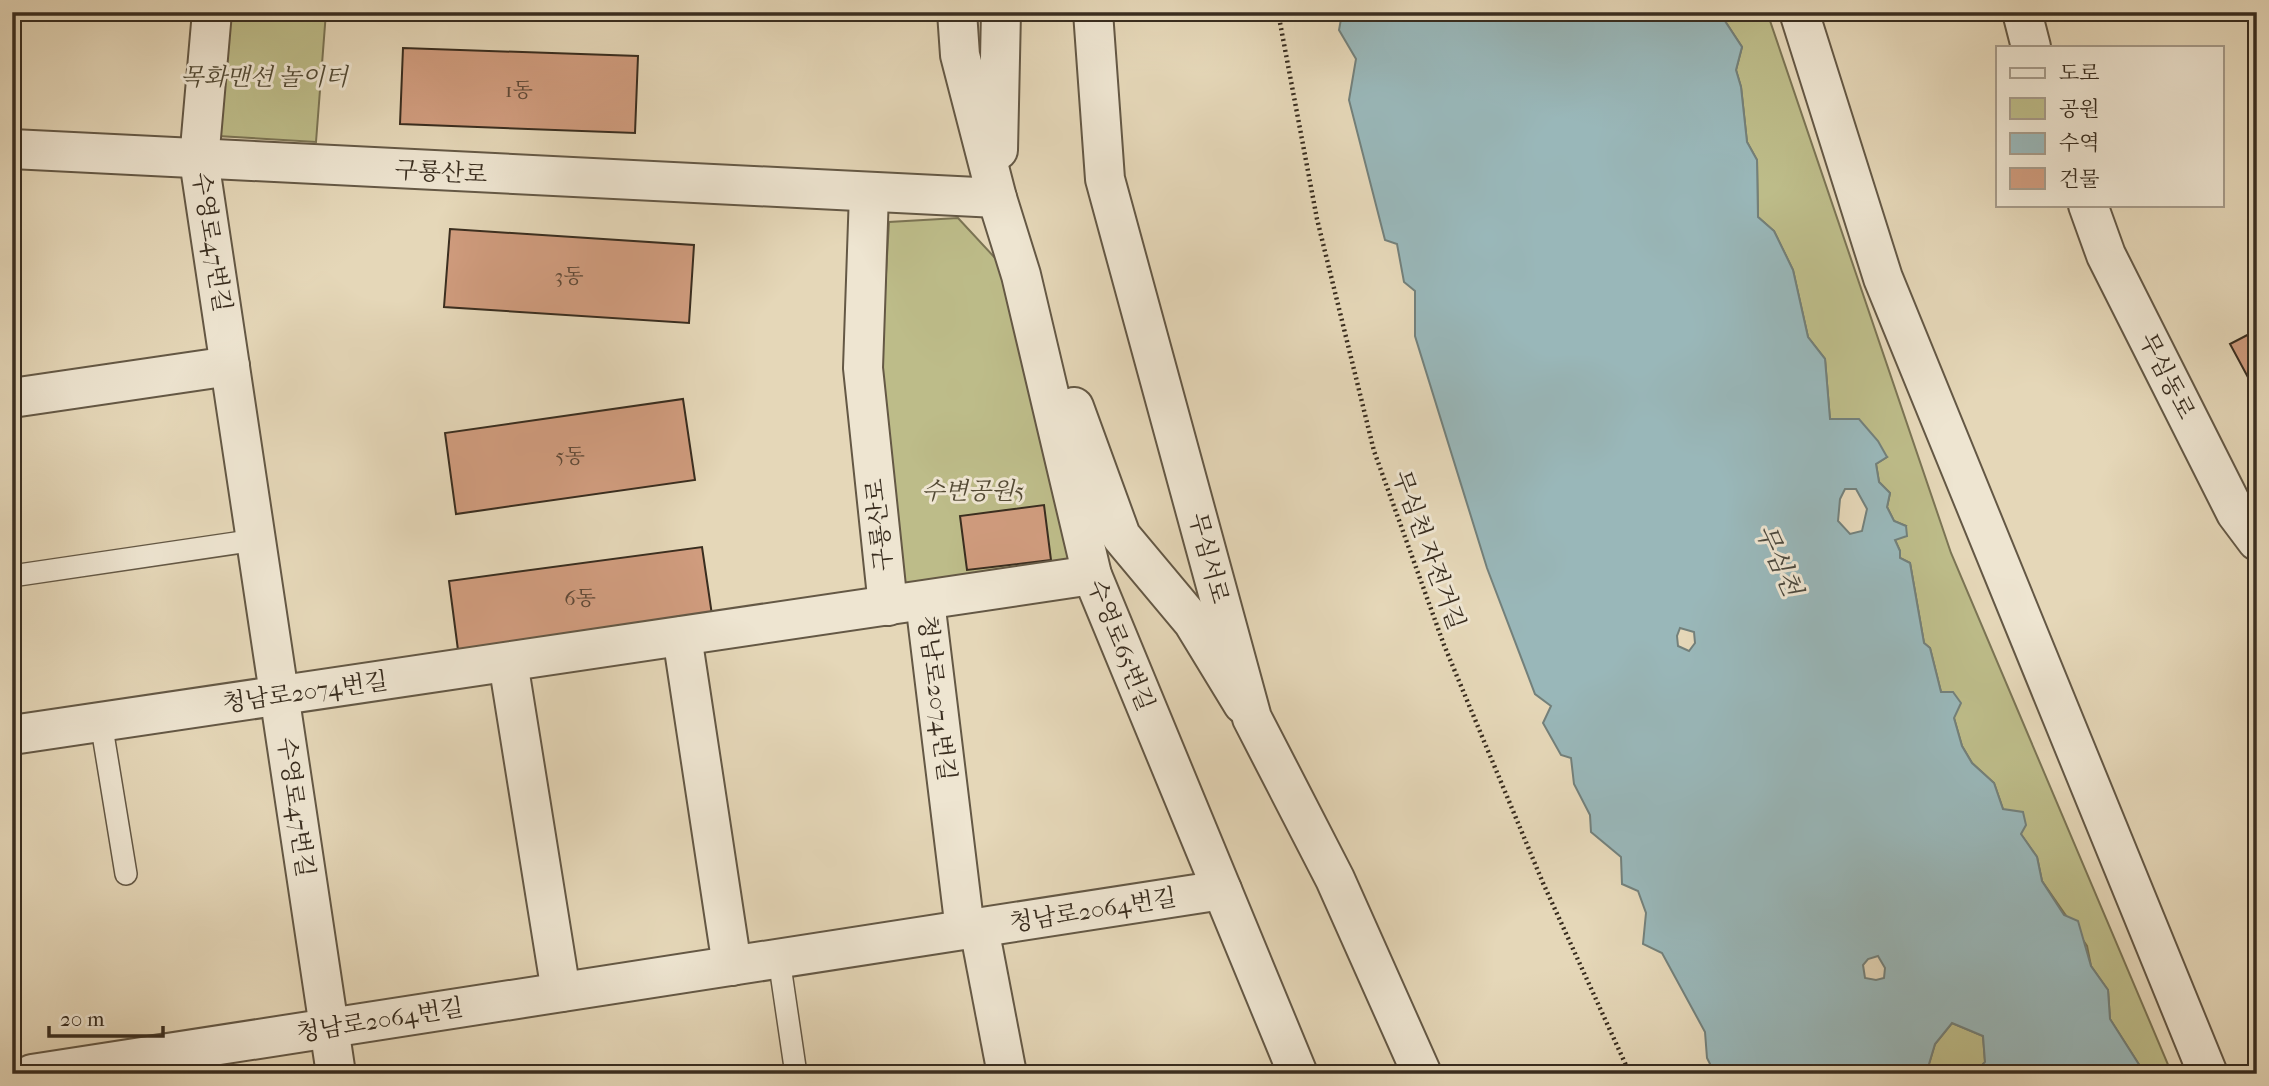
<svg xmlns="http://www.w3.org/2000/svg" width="2269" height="1086" viewBox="0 0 2269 1086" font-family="'IM FELL French Canon','Noto Serif KR',serif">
	<rect width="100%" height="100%" fill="#e5d7b8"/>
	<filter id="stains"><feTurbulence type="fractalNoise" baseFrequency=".00286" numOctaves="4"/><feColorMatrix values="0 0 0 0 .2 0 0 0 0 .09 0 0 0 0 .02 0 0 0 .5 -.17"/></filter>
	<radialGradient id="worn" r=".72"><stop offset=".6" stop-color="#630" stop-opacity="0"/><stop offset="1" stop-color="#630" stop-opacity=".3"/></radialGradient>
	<!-- green -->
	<g fill="#bdbc89" stroke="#7b7454" stroke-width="2">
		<path d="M212,12H326L316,142L201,135Z"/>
		<path d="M1719,12H1767L1951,553L2172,1074H2145L2110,1019L2108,990L2091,966L2087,946L2042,881L2037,857L2003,809L1994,783L1972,763L1962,746L1954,718L1941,692L1930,648L1924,643L1910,563L1900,558V551L1895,540L1906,526L1894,521L1887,507L1890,493L1879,482L1876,464L1887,457L1830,420L1825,359L1808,337L1793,270L1774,231L1758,217L1757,160L1747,142L1741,87L1736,70L1742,47Z"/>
		<path d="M958,218L996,259L1029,349L1070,564L900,585L880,377L889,222Z"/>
		<path d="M1952,1023L1983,1036L1985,1062L1974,1074H1926L1935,1044Z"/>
	</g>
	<!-- water -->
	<path fill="#99b7b9" stroke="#73807b" stroke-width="2" fill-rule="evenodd" d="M1354,12H1719L1742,47L1736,70L1741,87L1747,142L1757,160L1758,217L1774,231L1793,270L1808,337L1825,359L1830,419H1859L1878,441L1887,457L1876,464L1879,482L1890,493L1887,507L1894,521L1906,526L1907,536L1895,540L1900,551V558L1910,563L1924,643L1930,648L1941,692H1953L1961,703L1954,718L1962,746L1972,763L1994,783L2003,809L2023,812L2026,825L2021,834L2037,857L2042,881L2064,915L2078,921L2091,966L2108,990L2110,1019L2145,1074H1974L1985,1062L1983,1036L1952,1023L1935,1044L1926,1074H1715L1707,1058L1705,1032L1662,953L1643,944L1646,913L1638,891L1622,884L1621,857L1591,832L1590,815L1574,784L1571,758L1561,755L1543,723L1551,706L1535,694L1487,568L1415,336V291L1404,282L1397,244L1385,240L1349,100L1356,59L1339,30L1341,19ZM1845,489H1856L1867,509L1862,531L1850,534L1838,521L1840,499ZM1680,628L1694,632L1695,643L1689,651L1678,646L1677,636ZM1878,956L1885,968L1884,978L1876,980L1865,978L1863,965L1868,959Z"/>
	<!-- building -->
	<g fill="#d09c7e" stroke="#392d1f" stroke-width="2">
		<path d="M403,48L638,56L635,133L400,124Z"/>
		<path d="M450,229L694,245L689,323L444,307Z"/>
		<path d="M2257,330V394L2230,344Z"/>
		<path d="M683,399L695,480L456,514L445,433Z"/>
		<path d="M1044,505L1051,560L967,570L960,516Z"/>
		<path d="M702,547L712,615L458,650L449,581Z"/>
	</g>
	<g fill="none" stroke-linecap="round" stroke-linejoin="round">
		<defs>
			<g id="service">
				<path d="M12,576L256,540"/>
				<path d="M101,722L126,874"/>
				<path d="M779,959L796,1074"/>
			</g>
			<g id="minor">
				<path d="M212,12L199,160L336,1074"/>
				<path d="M957,12L960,55L997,198L1021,275L1092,575L1298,1074"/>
				<path d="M1799,12L1883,278L2208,1074"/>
				<path d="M998,150L1001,12"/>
				<path d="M869,193L863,368L888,606"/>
				<path d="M12,398L230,366"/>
				<path d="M1074,407L1121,536L1193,622L1243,704"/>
				<path d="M925,601L965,930"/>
				<path d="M682,636L732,966"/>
				<path d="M508,662L561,992"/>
				<path d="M12,735L1092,575"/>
				<path d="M979,928L1007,1074"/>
				<path d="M32,1074L1222,890"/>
			</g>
			<g id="tertiary">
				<path d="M1093,12L1105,179L1252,718L1335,879L1422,1074"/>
				<path d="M2022,12L2031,47"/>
				<path d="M12,149L997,198"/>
				<path d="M2088,205L2106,255L2236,513L2257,541"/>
			</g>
		</defs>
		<!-- service casing -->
		<use href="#service" stroke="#645845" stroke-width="24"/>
		<!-- minor casing -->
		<use href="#minor" stroke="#645845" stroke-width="42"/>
		<!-- tertiary casing -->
		<use href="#tertiary" stroke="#645845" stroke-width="42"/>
		<!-- path -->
		<path stroke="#392d1f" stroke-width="4.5" stroke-dasharray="2 3.5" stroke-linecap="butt" d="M1278,12L1317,219L1374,451L1444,645L1543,883L1630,1074"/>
		<!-- service -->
		<use href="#service" stroke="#eee5d1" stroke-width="21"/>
		<!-- minor -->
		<use href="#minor" stroke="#eee5d1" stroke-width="38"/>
		<!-- tertiary -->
		<use href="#tertiary" stroke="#eee5d1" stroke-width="38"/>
	</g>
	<g text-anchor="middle" stroke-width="6" stroke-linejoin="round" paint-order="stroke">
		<!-- number labels -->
		<g font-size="21" fill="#5f4937">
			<text x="519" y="97">1동</text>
			<text x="569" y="283">3동</text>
			<text x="570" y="463">5동</text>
			<text x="580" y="605">6동</text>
		</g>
		<!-- park labels -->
		<g font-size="24" font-style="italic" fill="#534a34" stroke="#eee5d1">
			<text x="264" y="85">목화맨션 놀이터</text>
			<text x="973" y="499">수변공원5</text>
		</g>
		<!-- street labels -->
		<g font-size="24" fill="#392d1f" stroke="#eee5d1">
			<text transform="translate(441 172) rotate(3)" y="8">구룡산로</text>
			<text transform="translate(212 242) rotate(81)" y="8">수영로47번길</text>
			<text transform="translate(2167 376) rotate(63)" y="8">무심동로</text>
			<text transform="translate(879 525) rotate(-96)" y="8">구룡산로</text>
			<text transform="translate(1429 550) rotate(70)" y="8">무심천 자전거길</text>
			<text transform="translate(1209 558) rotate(75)" y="8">무심서로</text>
			<text transform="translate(1121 645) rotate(68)" y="8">수영로65번길</text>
			<text transform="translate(305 692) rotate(-8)" y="8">청남로2074번길</text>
			<text transform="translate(937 698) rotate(83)" y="8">청남로2074번길</text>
			<text transform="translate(296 807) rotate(82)" y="8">수영로47번길</text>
			<text transform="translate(1093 910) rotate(-9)" y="8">청남로2064번길</text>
			<text transform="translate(380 1020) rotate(-9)" y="8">청남로2064번길</text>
		</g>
		<!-- water labels -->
		<g font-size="26" font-style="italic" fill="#4c493e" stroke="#eee5d1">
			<text transform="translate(1779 560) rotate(66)" y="9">무심천</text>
		</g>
	</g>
	<!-- margin -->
	<rect width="2269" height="1086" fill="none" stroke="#e5d7b8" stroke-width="42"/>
	<rect x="14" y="14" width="2241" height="1058" fill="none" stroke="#392d1f" stroke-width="3.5"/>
	<rect x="21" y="21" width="2227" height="1044" fill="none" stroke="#392d1f" stroke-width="2"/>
	<!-- legend -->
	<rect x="1996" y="46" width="228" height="161" fill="#eee5d1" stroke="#a69b8a" stroke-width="2"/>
	<rect x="2010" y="68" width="35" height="10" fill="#eee5d1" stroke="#a69b8a" stroke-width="2"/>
	<text x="2059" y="80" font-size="21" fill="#392d1f">도로</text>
	<rect x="2010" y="98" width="35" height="21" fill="#bdbc89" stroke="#a69b8a" stroke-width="2"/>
	<text x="2059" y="116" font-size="21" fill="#392d1f">공원</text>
	<rect x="2010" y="133" width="35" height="21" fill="#99b7b9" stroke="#a69b8a" stroke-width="2"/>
	<text x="2059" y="150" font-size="21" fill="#392d1f">수역</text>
	<rect x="2010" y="168" width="35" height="21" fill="#d09c7e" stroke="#a69b8a" stroke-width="2"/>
	<text x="2059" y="186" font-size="21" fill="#392d1f">건물</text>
	<!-- scale -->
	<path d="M49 1026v10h114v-10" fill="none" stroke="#392d1f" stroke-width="3.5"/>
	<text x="60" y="1026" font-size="21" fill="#392d1f" stroke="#eee5d1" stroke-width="5" paint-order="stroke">20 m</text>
	<rect width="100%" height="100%" filter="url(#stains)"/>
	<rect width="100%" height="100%" fill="url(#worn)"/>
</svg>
